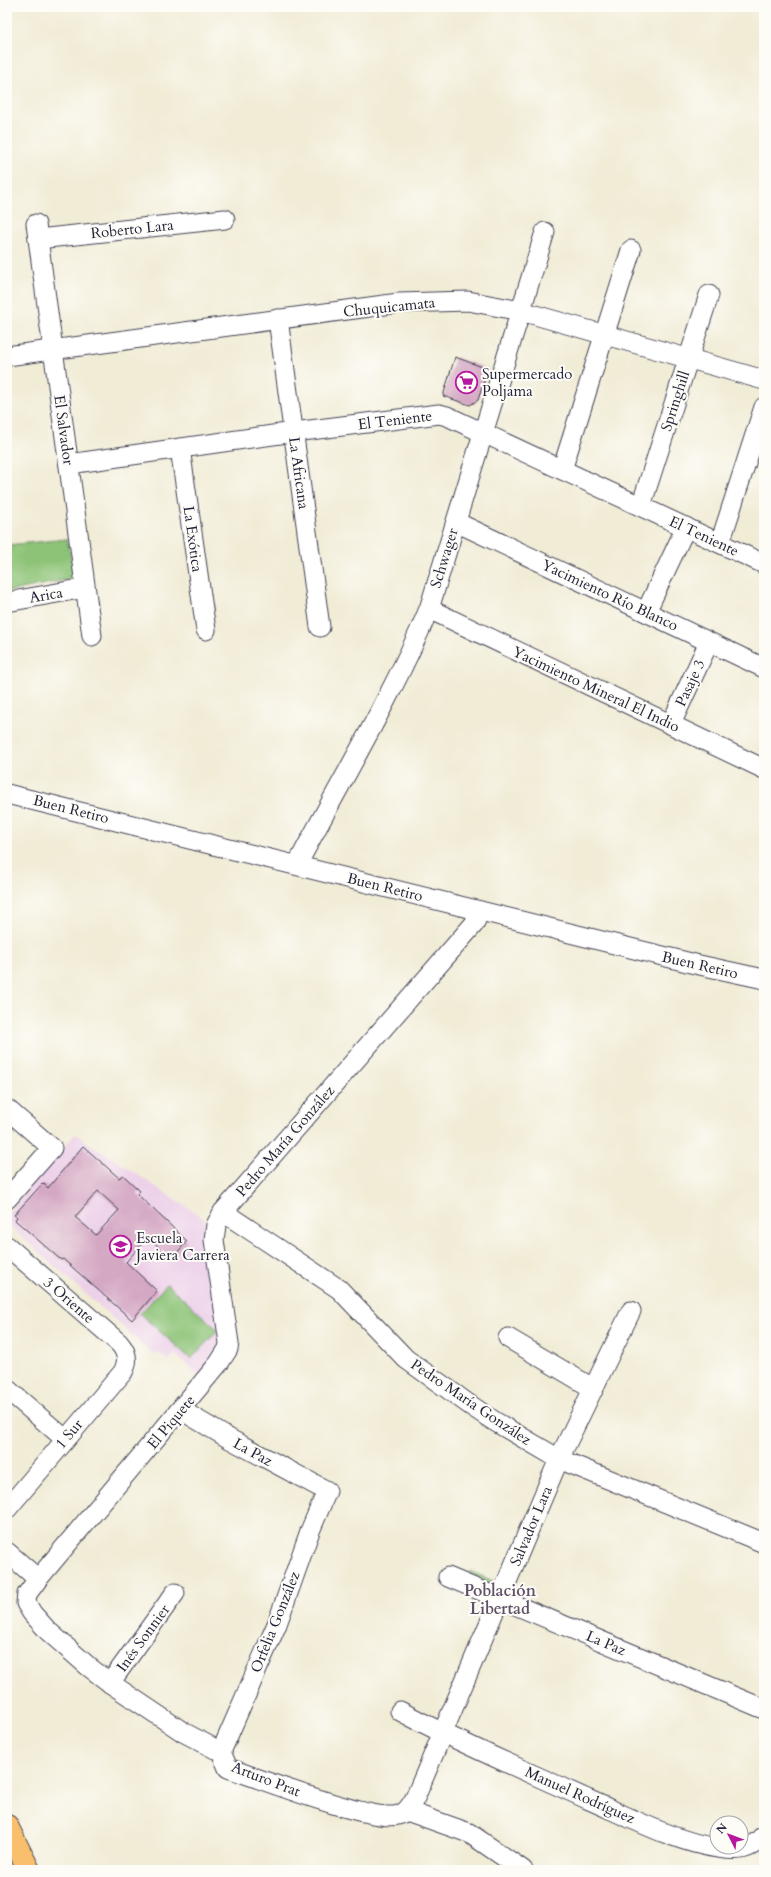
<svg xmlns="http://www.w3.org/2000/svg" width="771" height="1877" viewBox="0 0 771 1877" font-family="Cardo,serif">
	<rect width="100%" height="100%" fill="#fdfcf7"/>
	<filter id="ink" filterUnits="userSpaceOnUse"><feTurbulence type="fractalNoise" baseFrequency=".025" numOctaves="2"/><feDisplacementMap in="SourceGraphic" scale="8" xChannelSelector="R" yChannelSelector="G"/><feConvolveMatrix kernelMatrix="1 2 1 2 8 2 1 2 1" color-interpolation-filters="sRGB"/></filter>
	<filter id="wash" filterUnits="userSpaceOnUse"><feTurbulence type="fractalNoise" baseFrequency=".012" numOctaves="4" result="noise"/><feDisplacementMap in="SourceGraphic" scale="16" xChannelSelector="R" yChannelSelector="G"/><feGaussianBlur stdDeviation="0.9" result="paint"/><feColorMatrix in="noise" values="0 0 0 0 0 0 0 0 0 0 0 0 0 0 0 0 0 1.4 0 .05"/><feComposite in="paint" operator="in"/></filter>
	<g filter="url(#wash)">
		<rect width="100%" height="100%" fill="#f1ecd6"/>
		<!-- built -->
		<path fill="#edd1e9" d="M75,1134L205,1219L224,1340L200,1377L175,1354L169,1361L158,1352L154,1355L10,1226L9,1212Z"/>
		<!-- green -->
		<g fill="#8cc376" stroke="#577258">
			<path d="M67,539L75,578L7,592V545Z"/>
			<path d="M167,1284L218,1330L191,1359L140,1314Z"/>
			<path d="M470,1571L500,1584L495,1595L465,1582Z"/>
		</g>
		<g id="blocks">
			<!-- building -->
			<g fill="#d4a7c3" fill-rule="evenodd">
				<path d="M455,357L488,369L478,400L470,405L443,396Z"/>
				<path d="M83,1146L119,1178L123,1175L140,1191L137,1194L187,1241L172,1259L148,1237L126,1262L157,1291L132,1320L63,1259L61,1260L15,1220L17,1217L14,1215L43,1183L48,1188ZM98,1191L119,1210L96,1235L75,1217Z"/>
			</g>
		</g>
	</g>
	<g filter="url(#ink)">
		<use href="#blocks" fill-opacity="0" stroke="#414052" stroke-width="1"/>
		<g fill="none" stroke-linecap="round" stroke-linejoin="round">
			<defs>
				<g id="minor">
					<path d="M36,224L92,636"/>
					<path d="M38,239L225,219"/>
					<path d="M278,319L320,627"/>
					<path d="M7,356L399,303L468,301L521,311L764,380"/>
					<path d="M180,448L206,630"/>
					<path d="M69,464L294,432L439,414L447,416L764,564"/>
					<path d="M562,470L631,250"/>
					<path d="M641,506L709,295"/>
					<path d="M456,522L764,668"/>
					<path d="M720,543L764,407"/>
					<path d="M7,602L85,588"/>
					<path d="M429,609L764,769"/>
					<path d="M646,612L686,527"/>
					<path d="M671,724L709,642"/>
					<path d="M7,794L695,964L764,979"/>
					<path d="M297,865C341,781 392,697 429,609L545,232"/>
					<path d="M480,911L474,924L223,1212L216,1225L214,1240L229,1343L228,1349L219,1363L38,1579L27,1594L26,1603L32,1613L48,1631L89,1667L110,1683L183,1732L221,1752L228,1768C258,1778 373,1823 398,1815C407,1813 411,1805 415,1798L559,1459L631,1311"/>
					<path d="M7,1109L52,1148L7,1199"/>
					<path d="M223,1212L339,1289L406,1359L470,1405L494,1421L559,1459L764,1543"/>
					<path d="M7,1246L119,1343C127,1352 129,1361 123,1372L7,1509"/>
					<path d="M508,1338L594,1389"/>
					<path d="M7,1389L65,1439"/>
					<path d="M181,1410L228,1438L327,1491L310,1531L277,1624L221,1752"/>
					<path d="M7,1552L38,1579"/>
					<path d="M448,1577L764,1709"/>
					<path d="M110,1683L175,1593"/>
					<path d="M400,1711C461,1744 524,1770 587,1799C625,1815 677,1843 718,1848C738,1851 750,1851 764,1835"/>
					<path d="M407,1811L469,1833L523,1870"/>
				</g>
				<path id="major" d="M7,1826L29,1870"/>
			</defs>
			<!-- minor casing -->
			<use href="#minor" stroke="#414052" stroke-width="21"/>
			<!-- major casing -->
			<use href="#major" stroke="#414052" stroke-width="24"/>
			<!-- minor -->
			<use href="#minor" stroke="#fff" stroke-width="19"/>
			<!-- major -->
			<use href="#major" stroke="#f9bf6c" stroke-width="22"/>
		</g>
	</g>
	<!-- icons -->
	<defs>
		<symbol id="supermarket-ring" viewBox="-11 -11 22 22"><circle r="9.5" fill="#fdfcf7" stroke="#b5179e" stroke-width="1.5"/><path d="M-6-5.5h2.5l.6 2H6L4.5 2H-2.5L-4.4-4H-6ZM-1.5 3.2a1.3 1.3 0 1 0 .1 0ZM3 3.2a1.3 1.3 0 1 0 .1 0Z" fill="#b5179e"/></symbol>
		<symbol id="school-ring" viewBox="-11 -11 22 22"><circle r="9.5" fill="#fdfcf7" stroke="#b5179e" stroke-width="1.5"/><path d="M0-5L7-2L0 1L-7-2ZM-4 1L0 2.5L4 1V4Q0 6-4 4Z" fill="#b5179e"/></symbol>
	</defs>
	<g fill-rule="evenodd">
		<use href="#supermarket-ring" x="454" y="370" width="25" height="25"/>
		<use href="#school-ring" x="108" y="1234" width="25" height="25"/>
	</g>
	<g text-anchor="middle" stroke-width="4" stroke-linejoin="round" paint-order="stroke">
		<!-- street labels -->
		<g font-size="15" fill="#22223b" stroke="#fdfcf7">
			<text transform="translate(132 229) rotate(-6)" y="5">Roberto Lara</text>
			<text transform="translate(389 307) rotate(-6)" y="5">Chuquicamata</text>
			<text transform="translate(675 401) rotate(-72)" y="5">Springhill</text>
			<text transform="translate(395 420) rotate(-7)" y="5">El Teniente</text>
			<text transform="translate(64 430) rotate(82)" y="5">El Salvador</text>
			<text transform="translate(299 473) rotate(82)" y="5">La Africana</text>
			<text transform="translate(704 536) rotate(25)" y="5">El Teniente</text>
			<text transform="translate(193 539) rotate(82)" y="5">La Exótica</text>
			<text transform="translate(444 558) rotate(-73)" y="5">Schwager</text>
			<text transform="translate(46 595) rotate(-10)" y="5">Arica</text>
			<text transform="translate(610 595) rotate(25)" y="5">Yacimiento Río Blanco</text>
			<text transform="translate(690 683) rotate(-65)" y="5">Pasaje 3</text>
			<text transform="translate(596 689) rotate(25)" y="5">Yacimiento Mineral El Indio</text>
			<text transform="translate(71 809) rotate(14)" y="5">Buen Retiro</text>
			<text transform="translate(385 887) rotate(14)" y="5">Buen Retiro</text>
			<text transform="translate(700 965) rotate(13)" y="5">Buen Retiro</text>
			<text transform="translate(285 1141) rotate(-49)" y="5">Pedro María González</text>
			<text transform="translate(69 1300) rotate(41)" y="5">3 Oriente</text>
			<text transform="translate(471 1402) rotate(34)" y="5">Pedro María González</text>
			<text transform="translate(171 1422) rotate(-50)" y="5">El Piquete</text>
			<text transform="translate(69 1434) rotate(-50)" y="5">1 Sur</text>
			<text transform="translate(253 1452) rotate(29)" y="5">La Paz</text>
			<text transform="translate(531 1526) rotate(-67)" y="5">Salvador Lara</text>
			<text transform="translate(275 1622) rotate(-68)" y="5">Orfelia González</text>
			<text transform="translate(143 1638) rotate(-54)" y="5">Inés Sonnier</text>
			<text transform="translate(606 1643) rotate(23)" y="5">La Paz</text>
			<text transform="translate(266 1779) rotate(21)" y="5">Arturo Prat</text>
			<text transform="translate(580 1795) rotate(24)" y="5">Manuel Rodríguez</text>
		</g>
		<!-- poi labels -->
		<g font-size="15" fill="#22223b" stroke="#fdfcf7" text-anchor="start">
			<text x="482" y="379">Supermercado<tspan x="482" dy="17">Poljama</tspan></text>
			<text x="136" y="1243">Escuela<tspan x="136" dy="17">Javiera Carrera</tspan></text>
		</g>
		<!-- neighbourhood labels -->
		<g font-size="16" font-weight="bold" fill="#60516b" stroke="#fdfcf7">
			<text x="500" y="1596">Población<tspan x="500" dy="18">Libertad</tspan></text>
		</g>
	</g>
	<!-- margin -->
	<rect width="771" height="1877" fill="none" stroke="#fdfcf7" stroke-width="24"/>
	<!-- north arrow -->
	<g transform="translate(729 1835) rotate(312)"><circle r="19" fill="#fdfcf7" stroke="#a5a5ac"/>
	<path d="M0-3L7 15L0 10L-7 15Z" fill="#b5179e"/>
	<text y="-6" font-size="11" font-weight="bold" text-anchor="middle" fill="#22223b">N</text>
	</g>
</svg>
